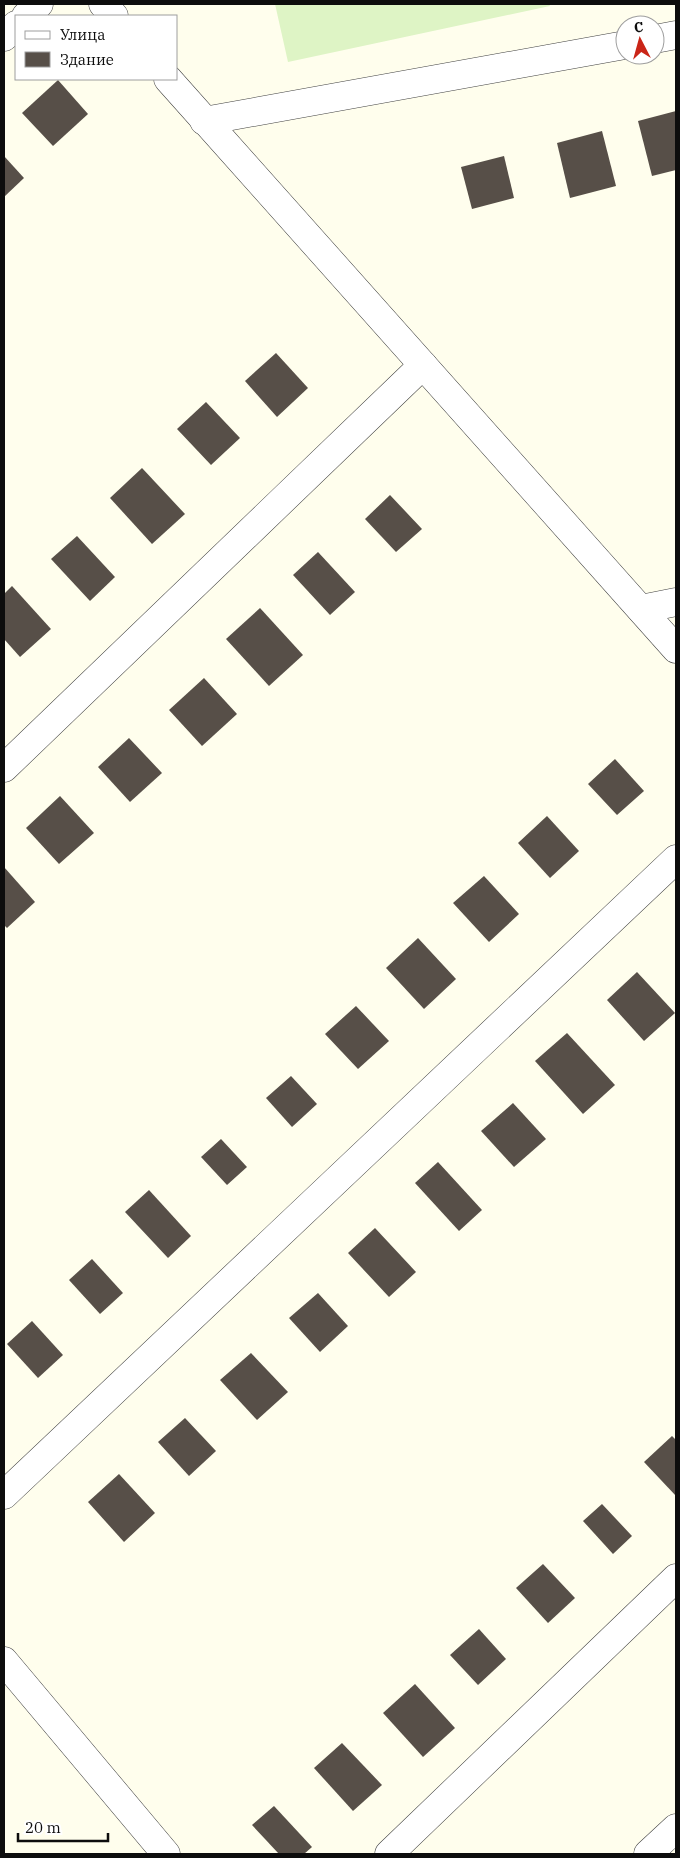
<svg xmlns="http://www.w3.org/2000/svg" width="680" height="1858" viewBox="0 0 680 1858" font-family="'IBM Plex Serif',serif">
	<rect width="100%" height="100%" fill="#fffeed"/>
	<!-- pitch -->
	<path fill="#def4c5" d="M275,4H549L550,6L288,62Z"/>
	<!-- building -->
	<g fill="#574f48">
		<path d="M58,80L88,114L53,146L22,113Z"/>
		<path d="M676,111V170L652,176L638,121Z"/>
		<path d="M602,131L616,186L570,198L557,143Z"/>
		<path d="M4,156L24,178L4,197Z"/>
		<path d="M504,156L514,198L472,209L461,167Z"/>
		<path d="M276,353L308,388L277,417L245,381Z"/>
		<path d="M206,402L240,438L211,465L177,429Z"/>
		<path d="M142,468L185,514L152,544L110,498Z"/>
		<path d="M390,495L422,529L396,552L365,519Z"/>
		<path d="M77,536L115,577L90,601L51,559Z"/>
		<path d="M318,552L355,592L330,615L293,575Z"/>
		<path d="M12,586L51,629L20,657L4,639V594Z"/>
		<path d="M260,608L303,655L269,686L226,639Z"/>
		<path d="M204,678L237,714L202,746L169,710Z"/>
		<path d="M129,738L162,773L130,802L98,767Z"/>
		<path d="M615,759L644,791L617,815L588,784Z"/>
		<path d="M60,796L94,833L59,864L26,828Z"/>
		<path d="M547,816L579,851L550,878L518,843Z"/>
		<path d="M4,867L35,902L7,928L4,925Z"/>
		<path d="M484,876L519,914L489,942L453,903Z"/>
		<path d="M418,938L456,979L424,1009L386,968Z"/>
		<path d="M637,972L675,1013L644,1041L607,1000Z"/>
		<path d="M356,1006L389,1041L358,1069L325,1034Z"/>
		<path d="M567,1033L615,1085L583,1114L535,1061Z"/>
		<path d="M291,1076L317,1104L292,1127L266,1098Z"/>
		<path d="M513,1103L546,1139L514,1167L481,1131Z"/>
		<path d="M221,1139L247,1167L227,1185L201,1157Z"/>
		<path d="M438,1162L482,1210L459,1231L415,1183Z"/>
		<path d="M149,1190L191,1236L168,1258L125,1212Z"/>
		<path d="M375,1228L416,1272L389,1297L348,1253Z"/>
		<path d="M92,1259L123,1293L100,1314L69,1280Z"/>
		<path d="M318,1293L348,1326L320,1352L289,1318Z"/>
		<path d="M32,1321L63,1355L38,1378L7,1344Z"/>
		<path d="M251,1353L288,1392L257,1420L220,1380Z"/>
		<path d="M185,1418L216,1451L189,1476L158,1442Z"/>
		<path d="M672,1436L676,1440V1496L644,1462Z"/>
		<path d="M119,1474L155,1513L124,1542L88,1502Z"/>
		<path d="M602,1504L632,1536L613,1554L583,1521Z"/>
		<path d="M543,1564L575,1598L548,1623L516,1588Z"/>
		<path d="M479,1629L506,1659L478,1685L450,1655Z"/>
		<path d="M415,1684L455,1728L423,1757L383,1713Z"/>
		<path d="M342,1743L382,1785L353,1811L314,1768Z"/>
		<path d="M274,1806L312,1847L304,1854H279L252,1825Z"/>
	</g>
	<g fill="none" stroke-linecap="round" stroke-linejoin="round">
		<defs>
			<g id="minor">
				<path d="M103,4L114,16"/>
				<path d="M26,16L39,4"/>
				<path d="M4,37L16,25"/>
				<path d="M655,39L676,35"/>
				<path d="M168,79L676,649"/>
				<path d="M204,121L625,45"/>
				<path d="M641,609L676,602"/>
				<path d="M4,768L423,365"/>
				<path d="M4,1495L676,859"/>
				<path d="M4,1661L166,1854"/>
				<path d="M389,1854L676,1578"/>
				<path d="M648,1854L676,1828"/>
			</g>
		</defs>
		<!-- minor casing -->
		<use href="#minor" stroke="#404040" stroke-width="29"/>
		<!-- minor -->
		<use href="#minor" stroke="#fff" stroke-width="28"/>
	</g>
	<!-- border -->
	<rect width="680" height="1858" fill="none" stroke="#0d0d0d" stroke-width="10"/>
	<!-- legend -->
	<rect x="15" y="15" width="162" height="65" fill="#ffffff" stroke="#9e9e9e"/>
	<rect x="25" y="31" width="25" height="8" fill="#ffffff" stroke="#9e9e9e"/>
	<text x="60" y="40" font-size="15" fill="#0d0d0d">Улица</text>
	<rect x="25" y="52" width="25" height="15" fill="#574f48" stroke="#9e9e9e"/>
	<text x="60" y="65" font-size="15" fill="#0d0d0d">Здание</text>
	<!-- north arrow -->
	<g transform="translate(640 40) rotate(354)"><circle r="24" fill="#ffffff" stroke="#9e9e9e"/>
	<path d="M0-4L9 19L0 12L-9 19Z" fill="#ca2517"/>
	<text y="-8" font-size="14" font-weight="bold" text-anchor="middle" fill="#0d0d0d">С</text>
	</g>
	<!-- scale -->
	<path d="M18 1833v8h90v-8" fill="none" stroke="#0d0d0d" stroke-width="2.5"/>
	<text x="25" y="1833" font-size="15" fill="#0d0d0d" stroke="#ffffff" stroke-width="4" paint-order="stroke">20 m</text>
</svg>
